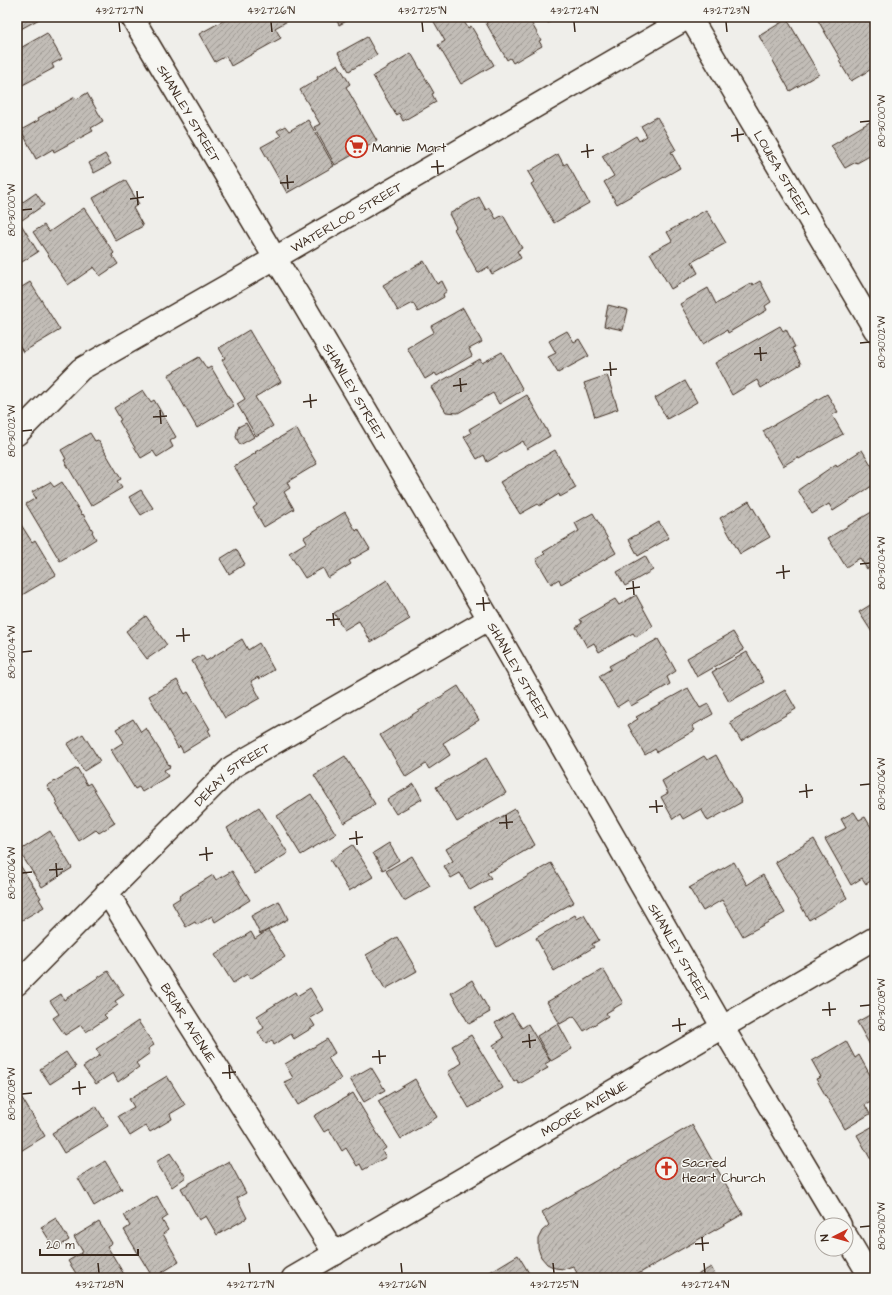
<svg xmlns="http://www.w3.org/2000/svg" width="892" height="1295" viewBox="0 0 892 1295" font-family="'Architects Daughter',sans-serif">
	<defs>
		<pattern id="building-hatch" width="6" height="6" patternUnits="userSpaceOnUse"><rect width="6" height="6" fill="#c2bdb7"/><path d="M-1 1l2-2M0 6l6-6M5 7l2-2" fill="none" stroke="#9f9a94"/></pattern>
	</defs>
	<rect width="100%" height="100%" fill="#efeeea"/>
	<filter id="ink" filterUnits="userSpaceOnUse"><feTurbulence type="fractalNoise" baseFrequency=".025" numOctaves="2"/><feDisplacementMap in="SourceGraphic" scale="8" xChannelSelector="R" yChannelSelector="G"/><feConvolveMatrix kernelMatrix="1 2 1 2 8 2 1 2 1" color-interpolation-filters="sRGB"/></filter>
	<g filter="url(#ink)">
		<!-- building -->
		<g fill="url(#building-hatch)" stroke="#3b2a1e">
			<path d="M17,17H43L17,31Z"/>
			<path d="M230,17H292L293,18L275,28L281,38L231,66L226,56L215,62L199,34Z"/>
			<path d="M335,17H354L339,25Z"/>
			<path d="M434,17H461L468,28L471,26L494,65L461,84L438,45L445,41L433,20L435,19Z"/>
			<path d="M497,17H528L541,40L539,41L542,46L513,63L510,58L507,60L486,23Z"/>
			<path d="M545,17H559L548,23Z"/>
			<path d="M816,17H867L875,31V67L851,81L839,61L841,60Z"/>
			<path d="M787,19L819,74L790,91L759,36Z"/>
			<path d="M47,33L62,59L52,64L54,68L19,87L17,83V50Z"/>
			<path d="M367,37L377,55L349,71L338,53Z"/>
			<path d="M411,53L434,93L432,94L436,102L403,121L399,113L396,115L373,76Z"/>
			<path d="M338,64L350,84L346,87L377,141L335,165L314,127L320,124L300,90L318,79L317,77Z"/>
			<path d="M87,93L103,121L91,128L93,131L54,152L53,149L36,159L21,130L39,120L38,118L75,97L77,99Z"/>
			<path d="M657,117L676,150L671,152L680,168L617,204L604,182L614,176L602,156L636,136L639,141L647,136L641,126Z"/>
			<path d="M875,119V153L857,163L856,162L845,168L831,146L843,139L842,138Z"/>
			<path d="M308,120L334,166L287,193L261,147L281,136L277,131L285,126L289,131Z"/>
			<path d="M105,154L111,164L94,173L89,163Z"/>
			<path d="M558,154L564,165L567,163L589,203L554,223L531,184L534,182L528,172Z"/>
			<path d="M125,180L139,204L133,208L143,226L116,241L93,198Z"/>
			<path d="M36,193L44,205L22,220L17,212V206Z"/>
			<path d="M479,197L486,210L490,208L496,219L503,215L522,248L517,251L521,258L492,274L488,267L478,273L454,229L456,227L449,214Z"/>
			<path d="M84,208L114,253L112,255L118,264L100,276L94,267L68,285L33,232L44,225L49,232Z"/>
			<path d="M706,210L726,243L692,262L698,273L671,289L650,253L672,241L667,232Z"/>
			<path d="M19,221L38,252L17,265V223Z"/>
			<path d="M424,261L437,284L442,281L447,291L443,294L444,297L418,312L413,303L398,311L383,285Z"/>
			<path d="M760,281L771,302L765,306L767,310L728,333L727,330L703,344L680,304L708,288L716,304L752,283L753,285Z"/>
			<path d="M30,282L60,330L23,352L17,342V290Z"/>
			<path d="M608,305L628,310L623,330L604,326Z"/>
			<path d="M463,308L482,342L469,349L472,356L437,376L435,373L425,379L407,348L434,332L431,326Z"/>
			<path d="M780,326L783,331L786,329L795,347L792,348L801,364L761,388L757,380L732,395L715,363Z"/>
			<path d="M249,330L256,342H257L281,382L255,397L273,426L256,436L237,404L245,399L222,360L225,358L219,348Z"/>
			<path d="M567,331L574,342L579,339L589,356L558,373L548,357L556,353L549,341Z"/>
			<path d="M502,352L523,390L499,404L493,393L458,413L446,412L431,387L480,359L482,363Z"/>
			<path d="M199,357L207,369L211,367L234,406L197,428L174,388L175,387L168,375Z"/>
			<path d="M607,375L618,409L595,417L584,383Z"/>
			<path d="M685,381L697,402L667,419L655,398Z"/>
			<path d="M143,390L151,402L154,400L176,437L170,441L173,447L157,457L153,451L141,458L119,421L121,420L114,408Z"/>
			<path d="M827,394L838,412L832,415L843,434L799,459L798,457L783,466L763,431Z"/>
			<path d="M527,395L550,436L527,449L523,441L487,462L484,455L477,459L464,437L471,433L469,429Z"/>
			<path d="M246,423L254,437L240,445L236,437L238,427Z"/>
			<path d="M296,428L317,464L287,482L290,488L284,492L294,509L264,527L253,508L257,505L234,466L256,453L255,452Z"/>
			<path d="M90,433L95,441L98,440L121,479L117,481L122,488L91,506L64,460L66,459L61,450Z"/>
			<path d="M555,450L576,488L560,497L559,494L539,506L538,504L520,514L500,482Z"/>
			<path d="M862,450L875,471V479L873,480L875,484L833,511L829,504L812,514L798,490L836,464L837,466Z"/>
			<path d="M50,482L54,487L62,482L82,515L83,514L93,531L92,532L96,539L60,561L26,504L36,498L32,492Z"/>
			<path d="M141,490L153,508L141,515L129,497Z"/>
			<path d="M749,501L770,537L740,554L720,518Z"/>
			<path d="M875,510V564L867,569L860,558L846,567L828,538Z"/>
			<path d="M345,512L356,531L358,529L370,549L349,561L351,564L328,578L323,568L305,578L289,553L307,542L304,537Z"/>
			<path d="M593,513L616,553L561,584L559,579L551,584L536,559L545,554L543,552L579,531L575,523Z"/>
			<path d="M659,522L669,538L638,556L629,539Z"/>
			<path d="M20,523L32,542L35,540L56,575L17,598V526Z"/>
			<path d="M236,549L245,564L229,574L220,559Z"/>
			<path d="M645,556L653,570L625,586L617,572Z"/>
			<path d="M387,580L410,619L371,642L359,621L344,630L334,613Z"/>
			<path d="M636,595L653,626L636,637L633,633L599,652L594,643L587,647L576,627L582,623L580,619L615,599L619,605Z"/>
			<path d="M875,602V637L859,612Z"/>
			<path d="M146,616L167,645L147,659L126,631Z"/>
			<path d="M733,632L744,650L697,677L687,658Z"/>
			<path d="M242,639L248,650L259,643L274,670L259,679L258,677L251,681L260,698L225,718L192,661L202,655L206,661Z"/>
			<path d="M658,639L676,671L667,677L670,684L631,706L628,700L617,707L599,676L611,669L609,666Z"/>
			<path d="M747,652L764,682L729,702L712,672Z"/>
			<path d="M177,680L185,694L188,692L210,729L208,730L211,735L183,752L180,746L178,748L149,696Z"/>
			<path d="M458,686L479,720L443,743L450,755L429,769L426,764L406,777L380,735Z"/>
			<path d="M688,688L700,708L708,704L713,714L692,726L695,730L657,752L655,749L645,755L628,725L638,719L636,717Z"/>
			<path d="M785,690L796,709L741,741L730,722Z"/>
			<path d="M133,719L141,732L146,728L170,767L164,770L168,776L142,792L139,787L135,789L111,750L124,742L116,729Z"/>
			<path d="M83,734L100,761L84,771L67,744Z"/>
			<path d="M716,755L742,802L708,821L701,809L683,819L680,814L673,819L661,797L668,793L662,781L704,756L707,760Z"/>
			<path d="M345,756L375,804L344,823L314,775Z"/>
			<path d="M486,758L506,793L457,822L436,787Z"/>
			<path d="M77,768L87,785L90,783L115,823L99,833L96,830L79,841L56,804L58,803L47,786Z"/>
			<path d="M414,784L422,799L396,814L387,800Z"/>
			<path d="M311,794L336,834L301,855L277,816Z"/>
			<path d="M259,807L288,853L255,874L227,828Z"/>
			<path d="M515,809L535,845L487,873L491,878L470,890L460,873L451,878L444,866L453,861L446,849Z"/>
			<path d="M854,812L859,820L865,817L875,834V878L866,884L862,878L851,885L825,839L846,828L841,819Z"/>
			<path d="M50,831L72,868L42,887L19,851Z"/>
			<path d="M814,839L847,898L809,920L775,862Z"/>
			<path d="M389,843L399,860L383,870L373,853Z"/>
			<path d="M353,845L373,877L349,891L330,860Z"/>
			<path d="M412,856L430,886L404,901L386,871Z"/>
			<path d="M18,862L41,898L39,899L44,907L17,923V863Z"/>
			<path d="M734,862L747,885L763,875L785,913L743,936L722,900L703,911L689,888Z"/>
			<path d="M551,863L574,902L497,947L474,907Z"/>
			<path d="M232,871L250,900L215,922L212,916L197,925L195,922L186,927L172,903L180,898L179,896L213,875L216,880Z"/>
			<path d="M279,901L288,919L260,934L251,916Z"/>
			<path d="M575,915L577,919L584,915L599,940L592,944L594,947L554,971L536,938Z"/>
			<path d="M268,930L285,957L250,979L247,974L233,983L215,955L251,932L255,939Z"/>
			<path d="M397,937L417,971L385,989L366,955Z"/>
			<path d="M603,969L623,1003L606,1013L608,1016L584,1031L574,1016L560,1024L547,1002Z"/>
			<path d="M108,971L124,995L115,1001L118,1005L104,1015L107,1018L86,1032L81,1025L65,1035L53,1018L59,1014L50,1001L61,994L64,1000Z"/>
			<path d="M472,980L490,1012L469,1024L451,993Z"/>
			<path d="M310,988L323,1010L310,1018L315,1026L294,1039L291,1034L274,1045L272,1040L266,1044L258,1032L264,1028L257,1016L295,992L297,996Z"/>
			<path d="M875,1012V1054L857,1022Z"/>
			<path d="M512,1013L522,1028L528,1024L550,1061L545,1064L548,1068L519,1084L517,1080L514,1082L493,1045L504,1038L495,1023Z"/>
			<path d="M138,1021L154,1045L148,1049L150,1053L136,1063L139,1067L118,1082L113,1073L96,1084L83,1067L100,1055L96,1049Z"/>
			<path d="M558,1023L572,1049L551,1061L537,1036Z"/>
			<path d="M471,1035L503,1088L469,1108L448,1072L462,1063L452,1046Z"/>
			<path d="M327,1039L335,1053L328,1058L341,1079L298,1105L284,1082L293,1078L285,1064Z"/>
			<path d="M846,1041L855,1058L859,1055L875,1084V1100L865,1105L870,1114L845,1129L816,1079L821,1077L812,1061Z"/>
			<path d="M66,1052L76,1067L50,1084L40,1069Z"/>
			<path d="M371,1067L385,1090L364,1102L350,1079Z"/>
			<path d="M167,1076L185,1105L170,1114L172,1119L150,1132L146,1126L130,1136L118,1116L134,1107L129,1099Z"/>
			<path d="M415,1079L437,1117L401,1139L378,1101Z"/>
			<path d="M17,1090L45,1136L19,1152L17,1148Z"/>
			<path d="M353,1093L386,1148L382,1151L386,1157L363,1170L360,1164L357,1166L346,1148L342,1151L329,1129L324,1132L314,1116Z"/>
			<path d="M96,1106L108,1126L64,1153L52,1133Z"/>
			<path d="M692,1125L743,1214L631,1278H569L577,1273L573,1266L564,1269L555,1268L547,1264L541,1257L538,1248V1239L542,1231L549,1225L542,1212Z"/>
			<path d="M875,1125V1167L857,1135Z"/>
			<path d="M170,1153L186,1177L172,1187L156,1162Z"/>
			<path d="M105,1161L122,1189L94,1206L78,1178Z"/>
			<path d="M229,1161L246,1193L237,1198L247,1218L217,1235L206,1216L199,1220L181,1188Z"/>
			<path d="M157,1196L168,1216L162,1220L168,1230L163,1234L179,1262L153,1278L124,1230L130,1226L124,1215Z"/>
			<path d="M56,1218L69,1240L55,1249L41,1227Z"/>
			<path d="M99,1222L112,1243L107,1246L125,1276L121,1278H79L68,1261L83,1252L74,1237Z"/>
			<path d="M518,1255L532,1278H480Z"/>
			<path d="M711,1267L717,1278H692Z"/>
			<path d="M17,1269L23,1278H17Z"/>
		</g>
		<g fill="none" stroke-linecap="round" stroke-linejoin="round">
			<defs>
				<g id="minor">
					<path id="s1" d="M132,17L275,258L298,295L489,619L723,1028L840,1225"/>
					<path id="s2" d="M690,17L875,330"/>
					<path id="s3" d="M17,434L81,369L246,275L689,17"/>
					<path id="s4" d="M107,892L124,920L335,1254"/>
					<path id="s5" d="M17,984L232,767L489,619"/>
					<path d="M846,1236L871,1278"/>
					<path id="s6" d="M293,1278L875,938"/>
				</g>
			</defs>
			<!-- minor casing -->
			<use href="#minor" stroke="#3b2a1e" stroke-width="25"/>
			<!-- minor -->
			<use href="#minor" stroke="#f6f6f2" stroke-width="22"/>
		</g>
	</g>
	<!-- ticks -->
	<path fill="none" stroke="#3b2a1e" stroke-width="1.5" d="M119,22L120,32M271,22L272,32M422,22L423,32M574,22L575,32M726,22L727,32M860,122L870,121M737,128L738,142M731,136L744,134M587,144L588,158M581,152L594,150M437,160L438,174M431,167L444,166M287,175L288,189M280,183L294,182M137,191L138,205M130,199L144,197M22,210L32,209M860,343L870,342M760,347L761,361M754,354L767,353M610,362L611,376M603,370L617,369M460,378L461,392M453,386L467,384M310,394L311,408M303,402L317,400M160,410L161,424M153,417L167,416M22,431L32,430M860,564L870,563M783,565L784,579M776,573L790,571M633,581L634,595M626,589L640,587M483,597L484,611M476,604L490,603M333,613L334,626M326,620L340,619M183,628L184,642M176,636L190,635M22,652L32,651M806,784L807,798M860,785L870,784M799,792L813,790M656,800L657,813M649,807L663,806M506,815L507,829M499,823L513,822M356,831L357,845M349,839L363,837M206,847L207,861M199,855L213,853M56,863L57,877M49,870L63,869M22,873L32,872M829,1002L830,1016M860,1006L870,1005M822,1010L836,1009M679,1018L680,1032M672,1026L686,1024M529,1034L530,1048M522,1042L536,1040M379,1050L380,1064M372,1057L386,1056M229,1065L230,1079M222,1073L236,1072M79,1081L80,1095M72,1089L86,1087M22,1094L32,1093M860,1227L870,1226M702,1237L703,1251M695,1244L709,1243M98,1263L99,1273M249,1263L250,1273M401,1263L402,1273M553,1263L554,1273M704,1263L705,1273"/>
	<!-- icons -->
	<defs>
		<symbol id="supermarket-ring" viewBox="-11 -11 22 22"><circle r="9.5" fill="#f6f6f2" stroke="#c8321e" stroke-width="1.5"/><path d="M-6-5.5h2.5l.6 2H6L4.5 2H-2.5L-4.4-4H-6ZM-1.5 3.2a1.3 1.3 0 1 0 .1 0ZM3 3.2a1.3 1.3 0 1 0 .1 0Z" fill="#c8321e"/></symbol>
		<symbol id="church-ring" viewBox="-11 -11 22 22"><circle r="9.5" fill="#f6f6f2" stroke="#c8321e" stroke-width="1.5"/><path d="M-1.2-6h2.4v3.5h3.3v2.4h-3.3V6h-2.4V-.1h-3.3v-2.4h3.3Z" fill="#c8321e"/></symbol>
	</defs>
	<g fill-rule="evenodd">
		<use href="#supermarket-ring" x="344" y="134" width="25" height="25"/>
		<use href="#church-ring" x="654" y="1156" width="25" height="25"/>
	</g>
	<g text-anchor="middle" stroke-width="3" stroke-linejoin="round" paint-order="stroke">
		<!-- street labels -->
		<g font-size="13" fill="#3b2a1e" stroke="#f6f6f2">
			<text dy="5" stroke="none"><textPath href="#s1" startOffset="112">SHANLEY STREET</textPath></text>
			<text dy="5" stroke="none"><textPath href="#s2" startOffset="182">LOUISA STREET</textPath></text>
			<text dy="5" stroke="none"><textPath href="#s3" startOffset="397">WATERLOO STREET</textPath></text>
			<text dy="5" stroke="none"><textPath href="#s1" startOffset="436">SHANLEY STREET</textPath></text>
			<text dy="5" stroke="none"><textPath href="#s1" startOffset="760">SHANLEY STREET</textPath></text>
			<text dy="5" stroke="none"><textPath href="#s5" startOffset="301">DEKAY STREET</textPath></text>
			<text dy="5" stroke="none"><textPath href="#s1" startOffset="1084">SHANLEY STREET</textPath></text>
			<text dy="5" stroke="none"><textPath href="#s4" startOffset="154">BRIAR AVENUE</textPath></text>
			<text dy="5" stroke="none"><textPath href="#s6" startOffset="337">MOORE AVENUE</textPath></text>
		</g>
		<!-- poi labels -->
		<g font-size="13" fill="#3b2a1e" stroke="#f6f6f2" text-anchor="start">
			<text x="372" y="152">Mannie Mart</text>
			<text x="682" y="1167">Sacred<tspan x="682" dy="15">Heart Church</tspan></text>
		</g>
	</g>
	<!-- margin -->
	<rect width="892" height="1295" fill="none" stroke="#f6f6f2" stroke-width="44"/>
	<!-- north arrow -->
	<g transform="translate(834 1237) rotate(264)"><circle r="19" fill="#f6f6f2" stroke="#aba49d"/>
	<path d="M0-3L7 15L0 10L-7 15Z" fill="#c8321e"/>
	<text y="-6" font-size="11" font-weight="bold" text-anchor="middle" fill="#3b2a1e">N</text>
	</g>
	<!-- scale -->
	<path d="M40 1249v6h98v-6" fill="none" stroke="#3b2a1e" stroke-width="2"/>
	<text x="46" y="1249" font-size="12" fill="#3b2a1e" stroke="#f6f6f2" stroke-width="3" paint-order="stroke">20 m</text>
	<rect x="22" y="22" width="848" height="1251" fill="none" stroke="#3b2a1e" stroke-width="1.5"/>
	<g font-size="10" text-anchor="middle" fill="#3b2a1e">
		<text x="119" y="14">43°27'27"N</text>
		<text x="271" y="14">43°27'26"N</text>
		<text x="422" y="14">43°27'25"N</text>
		<text x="574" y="14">43°27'24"N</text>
		<text x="726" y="14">43°27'23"N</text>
		<text transform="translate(881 121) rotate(-90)" y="4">80°30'00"W</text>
		<text transform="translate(11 210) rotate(-90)" y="4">80°30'00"W</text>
		<text transform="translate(881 342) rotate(-90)" y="4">80°30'02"W</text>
		<text transform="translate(11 431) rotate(-90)" y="4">80°30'02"W</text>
		<text transform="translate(881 563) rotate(-90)" y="4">80°30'04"W</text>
		<text transform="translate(11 652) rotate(-90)" y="4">80°30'04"W</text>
		<text transform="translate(881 784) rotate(-90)" y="4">80°30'06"W</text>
		<text transform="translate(11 873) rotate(-90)" y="4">80°30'06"W</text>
		<text transform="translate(881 1005) rotate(-90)" y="4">80°30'08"W</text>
		<text transform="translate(11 1094) rotate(-90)" y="4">80°30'08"W</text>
		<text transform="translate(881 1226) rotate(-90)" y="4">80°30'10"W</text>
		<text x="99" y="1288">43°27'28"N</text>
		<text x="250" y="1288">43°27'27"N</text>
		<text x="402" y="1288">43°27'26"N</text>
		<text x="554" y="1288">43°27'25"N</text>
		<text x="705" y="1288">43°27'24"N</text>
	</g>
</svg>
